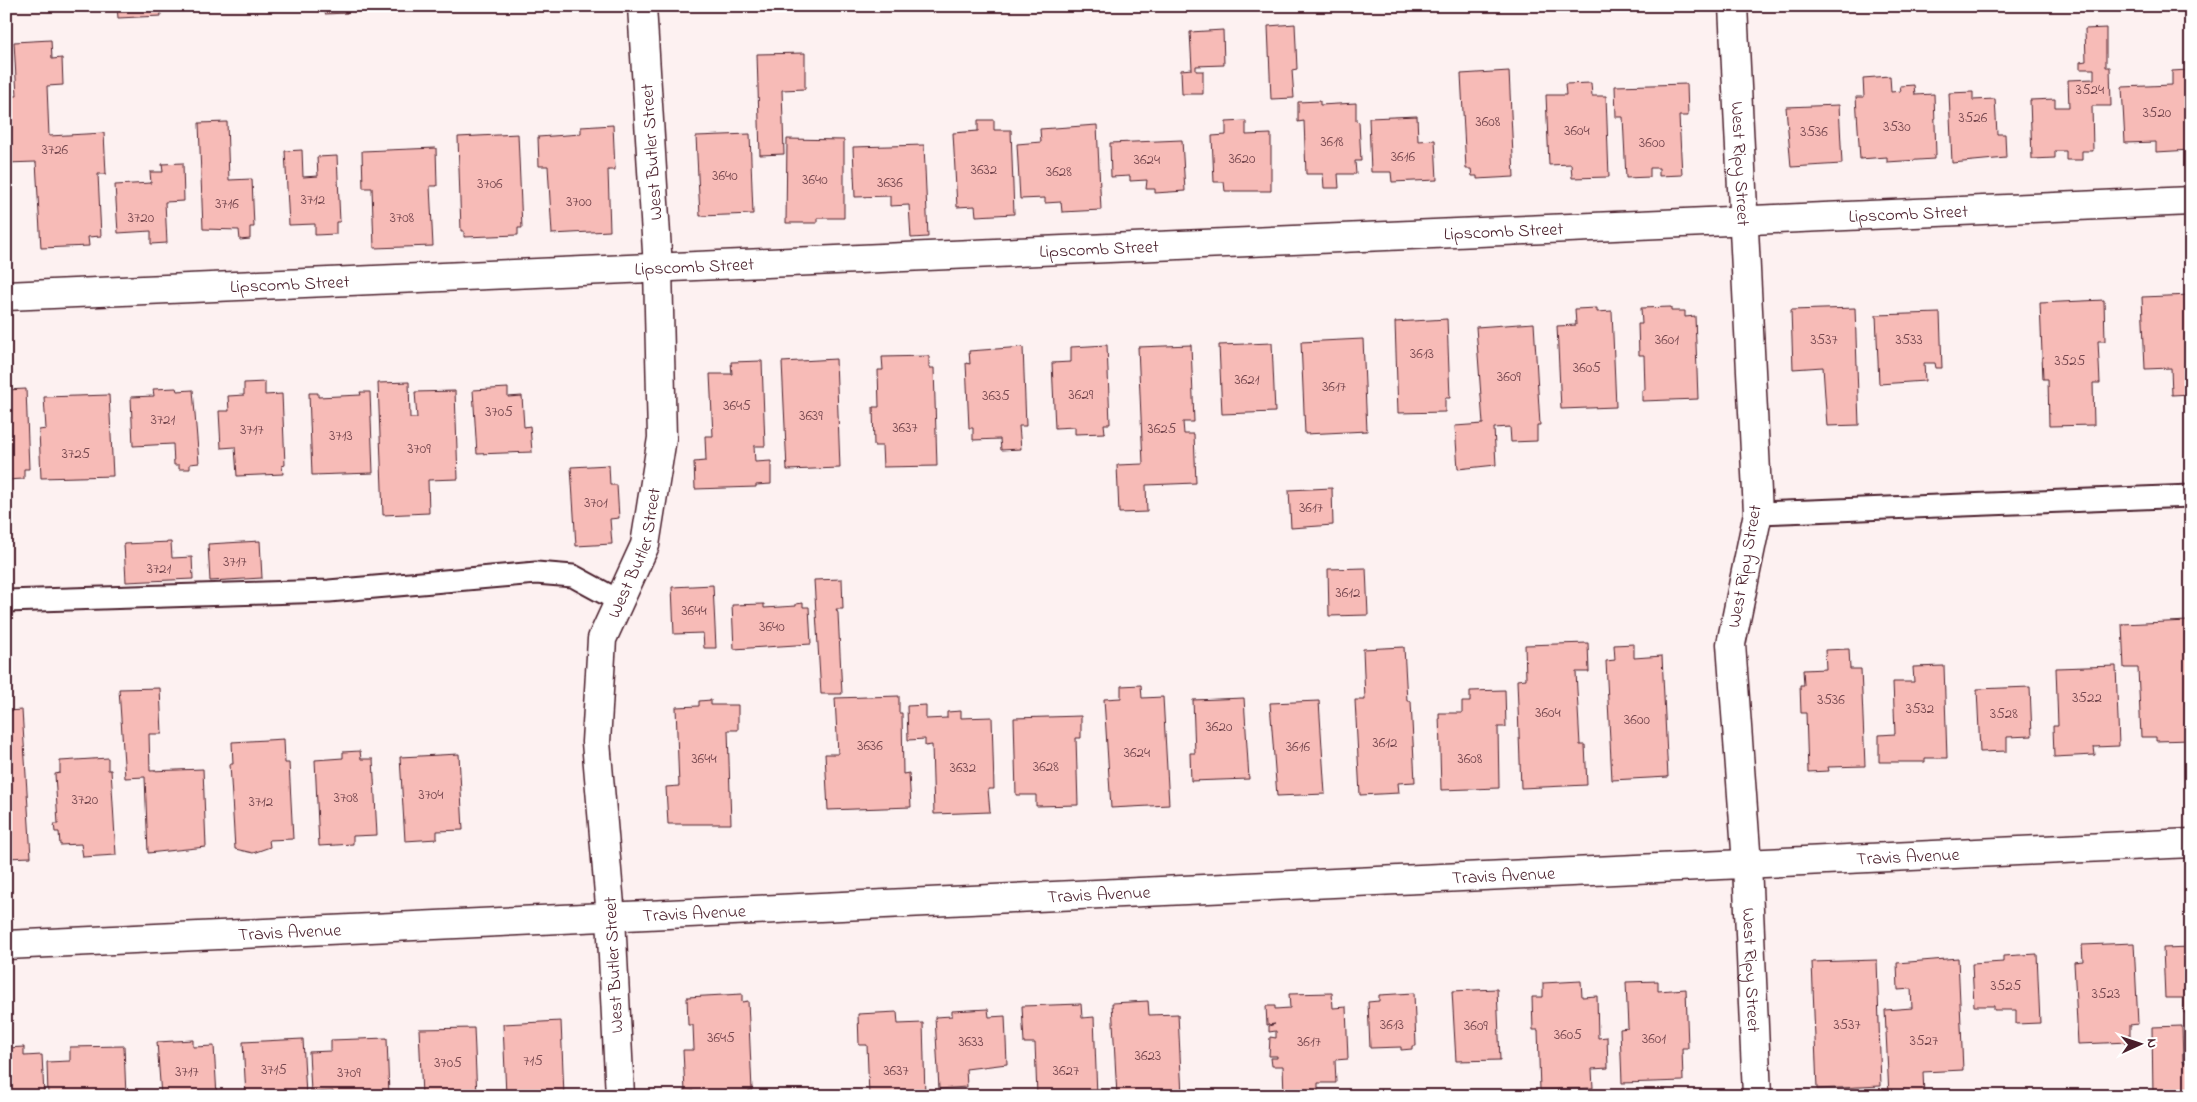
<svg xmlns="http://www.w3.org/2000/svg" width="2197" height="1102" viewBox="0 0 2197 1102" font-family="'Indie Flower',sans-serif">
	<rect width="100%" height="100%" fill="#fdf1f1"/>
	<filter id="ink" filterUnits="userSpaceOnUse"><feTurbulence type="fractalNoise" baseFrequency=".02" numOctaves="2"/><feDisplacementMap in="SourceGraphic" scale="10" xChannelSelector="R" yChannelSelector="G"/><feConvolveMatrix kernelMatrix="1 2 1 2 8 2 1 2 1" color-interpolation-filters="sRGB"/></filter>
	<g filter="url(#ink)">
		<!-- building -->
		<g fill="#f7bbb7" stroke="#4a1f2b">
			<path d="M117,6H160L161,16L118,18Z"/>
			<path d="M325,6H347V13L325,14Z"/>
			<path d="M1295,24L1297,69L1292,70L1294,98L1271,99L1268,26Z"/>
			<path d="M2106,28V67H2110L2111,106H2092L2093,151H2082V160H2066V151H2055V158L2032,159L2030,100L2055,99V107H2069L2068,80L2094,79V69H2080V62L2086,61L2085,29Z"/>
			<path d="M1223,30L1224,65L1196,66V71H1203V94H1182L1181,70L1192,69L1190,32Z"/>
			<path d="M51,40L52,59L62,58L63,85L47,86L49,136L104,133L106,174H98L101,236L88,237L89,246L41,248L36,162L6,163V96H17L14,42Z"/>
			<path d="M805,53V89L782,90L784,154L760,155L757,54Z"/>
			<path d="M2188,70L2191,150L2156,152V142L2125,143L2122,87L2172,85V71Z"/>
			<path d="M1509,71L1514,177L1477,179V176H1472L1471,169H1466L1461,74Z"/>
			<path d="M1890,76L1891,92L1901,91L1900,86L1914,85L1915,95L1934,94L1936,155H1934V159L1887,162V157L1860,159L1856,97H1864L1863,78Z"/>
			<path d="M1591,83L1592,96H1606L1609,177L1572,178L1571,164L1549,165L1546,95H1566L1565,84Z"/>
			<path d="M1687,84L1688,116H1679L1682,175L1659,176V168H1650V177L1626,178L1623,117H1616L1615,86Z"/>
			<path d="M1973,92V100L1995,99L1997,134H2005L2006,158L1952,163L1949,93Z"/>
			<path d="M1320,101V105L1356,103V121L1359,122L1361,161H1355L1356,174H1338L1339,188H1324L1323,174H1306L1304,121L1298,122V102Z"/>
			<path d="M1839,105L1842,164L1791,167L1786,107Z"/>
			<path d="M1417,116L1418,141L1435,140L1437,180L1392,182L1391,172H1371L1369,118Z"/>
			<path d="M978,120H994V130H1011L1014,214L976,216L975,206L957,207L953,133L978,131Z"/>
			<path d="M1246,121V135L1271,134V191H1225L1224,182H1214L1212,136L1226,135V122Z"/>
			<path d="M227,122L229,180L252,179L254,227H250V239L240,240L239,230L203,229L199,123Z"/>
			<path d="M613,125L615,170H608L610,231L552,234L548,166H539L538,137L581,134V127Z"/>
			<path d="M1097,125L1101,210L1062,212L1061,202L1045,203V198L1020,199L1017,144L1041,142L1040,129Z"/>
			<path d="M518,134L522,228H518V235L464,237V231H461L458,137Z"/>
			<path d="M750,134L753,214L700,216L696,136Z"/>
			<path d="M787,139L844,140V218H817V223H786Z"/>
			<path d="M1182,140L1185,191L1155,193V189H1146L1147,180L1130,181V176L1111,177L1110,143Z"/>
			<path d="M924,145L928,237L911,238L909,205L890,206V196L855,197L853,147Z"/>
			<path d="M436,148L437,186H430L433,246L374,248L372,188H363L362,151Z"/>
			<path d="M302,150L303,177L318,176L317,157L337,156L340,222H336V234L315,235V224L289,225L285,151Z"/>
			<path d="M183,163L184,201L165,202L167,243L151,244V231L118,233L115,185L151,183L150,172H163L162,164Z"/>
			<path d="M2191,295V394L2172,395L2171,368L2145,369L2142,297Z"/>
			<path d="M2104,300L2105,341H2098L2100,383H2093L2094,425L2049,426L2048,379H2043L2040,303Z"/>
			<path d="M1671,307V311H1685V317L1695,316L1698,399L1642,401V390H1645L1644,355H1639L1638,324H1642L1641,308Z"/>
			<path d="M1597,308V312L1612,311L1616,407L1561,409L1557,326L1576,325L1575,309Z"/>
			<path d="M1855,308L1859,425L1827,426L1823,367L1793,369L1791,310Z"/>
			<path d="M1940,313L1942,368H1936L1935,363H1924L1925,381L1879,384L1876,315Z"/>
			<path d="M1447,319L1450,398H1445V412L1398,413L1395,322Z"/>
			<path d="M1534,323L1540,425H1537V441L1511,442L1510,427L1494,428L1496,465L1458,469L1455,426L1483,424L1476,327Z"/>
			<path d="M1363,339L1367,431L1305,434L1301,342Z"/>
			<path d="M1272,343L1275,412L1222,414L1219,345Z"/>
			<path d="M1107,345L1110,424H1104L1105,433L1075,434V427L1055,428L1052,363L1071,362V347Z"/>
			<path d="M1191,345L1194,422H1183L1184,434H1194L1196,483L1146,485L1147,512L1119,513L1117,465L1143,464L1138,347Z"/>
			<path d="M1023,347L1026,426H1019L1021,449L1001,450L1000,439L973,440V428H969L966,363L970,364L969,351Z"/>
			<path d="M929,356V368H934L937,466L883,467L882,446H874L873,407H879L878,370H883L882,357Z"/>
			<path d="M836,359L840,468L787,470L782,362Z"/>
			<path d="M762,361L765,446H754L755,462L771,461V484L756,485V487L695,489L694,462L706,461L705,436H713L710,374H732L731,362Z"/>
			<path d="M265,382V395L282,394L285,465L282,466L283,474L237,476L235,447L221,448L219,411H229L228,396L244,395V383Z"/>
			<path d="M409,382L410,418H417L415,392L455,391L458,479L428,480L429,513L383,515L378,383Z"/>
			<path d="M176,388L177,391L193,390L199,463L190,464V469H179V465H174L173,444L133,446L131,397L154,396L153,389Z"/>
			<path d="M508,388V397L522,396L524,427L530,426L532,452L477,454L473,390Z"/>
			<path d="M26,389L29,469H24V479L6,480V390Z"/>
			<path d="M360,392H370L373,473L312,475L309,393H318V397L361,395Z"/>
			<path d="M109,395L113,476L41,478L39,430L46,429L44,397Z"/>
			<path d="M609,465L610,485H617L619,518L610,519L612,544L576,546L571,467Z"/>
			<path d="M1332,488L1333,525L1291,528L1289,490Z"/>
			<path d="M260,541L262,578L210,581L208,544Z"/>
			<path d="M171,542L172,558L192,557L193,579L126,582L124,544Z"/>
			<path d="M1366,568L1368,615L1329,616L1328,569Z"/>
			<path d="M842,579L843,609H836L838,613L842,694H821L814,580Z"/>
			<path d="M713,585L716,648H704L703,633L674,634L672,587Z"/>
			<path d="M803,603V607H809L811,644L734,649L732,605L764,604V608L796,606V604Z"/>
			<path d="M2188,621L2191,740L2156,741V737H2141L2138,668H2124L2122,624Z"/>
			<path d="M1588,643L1589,672H1576L1580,745H1585L1587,785L1521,788L1517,680L1526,679L1525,645Z"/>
			<path d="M1634,644V658L1662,656L1668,777L1612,780L1606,661L1615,660L1614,645Z"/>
			<path d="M1404,647L1407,701H1411L1415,782L1398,783L1399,793L1360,795L1355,700H1365L1363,649Z"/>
			<path d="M1849,649L1850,669H1861L1865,766L1828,767L1829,771L1808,772L1806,713H1801L1800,685H1804L1803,670L1826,669L1825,650Z"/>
			<path d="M1944,666L1947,758H1925V762H1879V735L1895,734L1893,682H1914L1913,667Z"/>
			<path d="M2116,666L2119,746L2094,747L2095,755L2054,757L2053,726H2058L2056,668Z"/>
			<path d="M1141,685L1142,698L1163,697L1169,805L1111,808L1104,699L1121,698V686Z"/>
			<path d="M2030,687L2032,736L2007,737V751L1980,752L1977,689Z"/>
			<path d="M160,688L162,734H149L150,771L203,769L206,847L148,853L145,777L125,778L119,689Z"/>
			<path d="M1505,690L1506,727H1498L1499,788L1441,790L1439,713H1462V702H1470V691Z"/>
			<path d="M899,696V713H902L903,774L909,773L911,807L828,810L825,754H838L835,698Z"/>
			<path d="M1244,698L1249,779L1191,781L1190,753H1195L1193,700Z"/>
			<path d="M711,700V705H738V730H728L731,824H668L666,787L679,786L676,707L699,706V701Z"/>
			<path d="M1319,701L1325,794L1277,796L1270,703Z"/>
			<path d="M926,705V719L947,718V712L961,711V718L992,717L994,789H988L990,812L934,814L932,745L925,746V739L908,740L907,706Z"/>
			<path d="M22,710L31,857L6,858V711Z"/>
			<path d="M1081,716V738H1076L1078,805L1036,806V795H1016L1014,718Z"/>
			<path d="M284,739L285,763H289L293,839L269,840L270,847L253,853L235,849L230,764H233L232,742Z"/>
			<path d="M360,751L361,759H373L377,835L353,836V844L319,846L315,760L343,758V752Z"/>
			<path d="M459,754L463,830L437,831V839L405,841L400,757Z"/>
			<path d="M108,758V770H111L116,855L83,857L81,844L60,845L59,832H55L54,824H58L55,774L60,773V761Z"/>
			<path d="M2134,943L2138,1024L2130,1025V1042L2078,1044L2074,962L2083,961L2082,945Z"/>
			<path d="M2191,947V1012L2184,1013V998H2165L2163,948Z"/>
			<path d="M2037,954L2040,1023L2016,1024V1010H1994V1006H1974L1972,964L2003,962V956Z"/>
			<path d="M1958,958L1963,1070L1923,1072L1924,1096H1889L1885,1010L1912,1008L1911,989L1898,990L1897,963Z"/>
			<path d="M1877,960L1881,1086L1817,1089L1812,962Z"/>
			<path d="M1581,981L1582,997L1597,996L1598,1038L1607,1037L1608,1068L1592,1069L1593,1088L1540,1090L1538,1030H1533L1532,997H1543V983Z"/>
			<path d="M1658,981V991L1686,989L1688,1048H1682L1683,1081L1622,1083L1620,1029L1628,1028L1626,982Z"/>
			<path d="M1497,989L1500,1060L1456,1061L1452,991Z"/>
			<path d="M1332,993L1333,1008L1346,1007L1348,1059L1335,1060L1336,1083H1318V1095L1284,1096L1283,1066H1272L1271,1058H1277V1056H1269L1270,1037L1276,1038V1031L1269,1032V1026L1275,1024L1267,1025L1266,1006H1275V1009L1290,1008L1289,994Z"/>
			<path d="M1414,993L1416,1046H1412V1049L1401,1050V1047L1370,1048L1368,1002L1379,1001V995Z"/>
			<path d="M742,994V1002L748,1001L752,1090H749V1096H694L693,1091L685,1092L683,1050H694L693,1025H688L687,997Z"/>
			<path d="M1148,1001L1149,1015L1178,1014L1182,1096H1117L1112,1003Z"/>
			<path d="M1081,1004L1082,1018L1094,1017L1097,1096H1037L1035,1043H1024L1022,1006Z"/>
			<path d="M988,1009L989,1017L1005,1016L1007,1064L966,1069L967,1087L939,1089L935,1017L952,1016V1011Z"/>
			<path d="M897,1012L898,1024L923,1023L925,1096H869L867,1045H859L858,1014Z"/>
			<path d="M561,1021L564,1096H506L503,1024Z"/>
			<path d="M2182,1026L2183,1062H2190L2191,1096H2153L2152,1027Z"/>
			<path d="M474,1028L477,1096H422L419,1029Z"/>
			<path d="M387,1038L389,1096H333V1091L311,1092L309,1052L331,1051V1040Z"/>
			<path d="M303,1039L306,1096H246L243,1042Z"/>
			<path d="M193,1040V1047L214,1046L217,1096H161L157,1042Z"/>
			<path d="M124,1046L126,1096H48L47,1062L70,1061V1047Z"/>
			<path d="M24,1047V1056L42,1055L44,1096H6V1048Z"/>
		</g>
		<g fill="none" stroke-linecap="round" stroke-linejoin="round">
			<defs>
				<g id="lane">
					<path d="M1758,513L2191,496"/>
					<path d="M6,601L329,591L536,573L573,576L619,601"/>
				</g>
				<g id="street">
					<path id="s1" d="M1733,6L1758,513L1731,644L1747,864L1757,1096"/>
					<path id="s2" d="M6,296L2191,201"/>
					<path id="s3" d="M6,945L2191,843"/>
					<path id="s4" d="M620,1096L611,917L596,742L602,639L645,545L662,438L658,268L642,6"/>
				</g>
			</defs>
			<!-- lane casing -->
			<use href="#lane" stroke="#4a1f2b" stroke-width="25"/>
			<!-- street casing -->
			<use href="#street" stroke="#4a1f2b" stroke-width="31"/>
			<!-- lane -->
			<use href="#lane" stroke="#fff" stroke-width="21"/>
			<!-- street -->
			<use href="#street" stroke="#fff" stroke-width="28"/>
		</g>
	</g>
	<g text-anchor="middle" stroke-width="4" stroke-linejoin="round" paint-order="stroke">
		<!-- number labels -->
		<g font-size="15" fill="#75464e">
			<text x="2090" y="94">3524</text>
			<text x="2157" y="117">3520</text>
			<text x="1973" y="122">3526</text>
			<text x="1488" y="126">3608</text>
			<text x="1897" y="131">3530</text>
			<text x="1577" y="135">3604</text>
			<text x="1814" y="136">3536</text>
			<text x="1332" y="146">3618</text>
			<text x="1652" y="147">3600</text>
			<text x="55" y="154">3726</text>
			<text x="1403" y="161">3616</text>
			<text x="1242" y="163">3620</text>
			<text x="1147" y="164">3624</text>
			<text x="984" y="174">3632</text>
			<text x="1059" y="176">3628</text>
			<text x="725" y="180">3640</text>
			<text x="815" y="184">3640</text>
			<text x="890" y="187">3636</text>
			<text x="490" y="188">3706</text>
			<text x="313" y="204">3712</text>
			<text x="579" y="206">3700</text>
			<text x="227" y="208">3716</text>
			<text x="141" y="222">3720</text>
			<text x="402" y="222">3708</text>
			<text x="1667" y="344">3601</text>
			<text x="1824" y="344">3537</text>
			<text x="1909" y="344">3533</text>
			<text x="1422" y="358">3613</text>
			<text x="2070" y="365">3525</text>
			<text x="1587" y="372">3605</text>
			<text x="1509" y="381">3609</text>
			<text x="1247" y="384">3621</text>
			<text x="1334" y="391">3617</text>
			<text x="1081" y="399">3629</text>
			<text x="996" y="400">3635</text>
			<text x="737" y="410">3645</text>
			<text x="499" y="416">3705</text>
			<text x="811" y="420">3639</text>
			<text x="163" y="424">3721</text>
			<text x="905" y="432">3637</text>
			<text x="1162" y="433">3625</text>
			<text x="252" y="434">3717</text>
			<text x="341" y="440">3713</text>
			<text x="419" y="453">3709</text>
			<text x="76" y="458">3725</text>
			<text x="596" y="507">3701</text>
			<text x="1311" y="512">3617</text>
			<text x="235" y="566">3717</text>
			<text x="159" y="573">3721</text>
			<text x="1348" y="597">3612</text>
			<text x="694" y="615">3644</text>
			<text x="772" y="631">3640</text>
			<text x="2087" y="702">3522</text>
			<text x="1831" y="704">3536</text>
			<text x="1920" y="713">3532</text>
			<text x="1548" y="717">3604</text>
			<text x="2004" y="718">3528</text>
			<text x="1637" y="724">3600</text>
			<text x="1219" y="731">3620</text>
			<text x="1385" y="747">3612</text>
			<text x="870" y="750">3636</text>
			<text x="1298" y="751">3616</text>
			<text x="1137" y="757">3624</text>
			<text x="704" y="763">3644</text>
			<text x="1470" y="763">3608</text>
			<text x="1046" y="771">3628</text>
			<text x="963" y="772">3632</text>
			<text x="431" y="799">3704</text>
			<text x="346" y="802">3708</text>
			<text x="85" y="804">3720</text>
			<text x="261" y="806">3712</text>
			<text x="2006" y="990">3525</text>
			<text x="2106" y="998">3523</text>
			<text x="1392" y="1029">3613</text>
			<text x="1847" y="1029">3537</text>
			<text x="1476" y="1030">3609</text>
			<text x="1568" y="1039">3605</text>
			<text x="721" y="1042">3645</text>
			<text x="1654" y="1043">3601</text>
			<text x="1924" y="1045">3527</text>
			<text x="971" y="1046">3633</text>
			<text x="1309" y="1046">3617</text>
			<text x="1148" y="1060">3623</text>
			<text x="533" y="1065">715</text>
			<text x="448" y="1067">3705</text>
			<text x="274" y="1074">3715</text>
			<text x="896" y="1075">3637</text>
			<text x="1066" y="1075">3627</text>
			<text x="187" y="1076">3717</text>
			<text x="349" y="1077">3709</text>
		</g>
		<!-- street labels -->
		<g font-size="18" fill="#4a1f2b" stroke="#fff">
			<text transform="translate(651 152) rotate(-94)" y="6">West Butler Street</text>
			<text dy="6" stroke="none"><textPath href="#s1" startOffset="158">West Ripy Street</textPath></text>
			<text dy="6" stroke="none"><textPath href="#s2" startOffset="1904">Lipscomb Street</textPath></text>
			<text dy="6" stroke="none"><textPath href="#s2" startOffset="1499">Lipscomb Street</textPath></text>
			<text dy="6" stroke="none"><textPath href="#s2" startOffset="1094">Lipscomb Street</textPath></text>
			<text dy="6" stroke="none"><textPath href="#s2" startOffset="689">Lipscomb Street</textPath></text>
			<text dy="6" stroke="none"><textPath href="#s2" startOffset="284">Lipscomb Street</textPath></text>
			<text dy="6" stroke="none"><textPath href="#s4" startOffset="551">West Butler Street</textPath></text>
			<text transform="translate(1744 566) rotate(-80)" y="6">West Ripy Street</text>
			<text dy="6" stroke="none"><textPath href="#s3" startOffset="1904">Travis Avenue</textPath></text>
			<text dy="6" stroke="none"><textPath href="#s3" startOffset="1499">Travis Avenue</textPath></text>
			<text dy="6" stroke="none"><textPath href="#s3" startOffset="1094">Travis Avenue</textPath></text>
			<text dy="6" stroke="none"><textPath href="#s3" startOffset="689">Travis Avenue</textPath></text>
			<text dy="6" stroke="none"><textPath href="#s3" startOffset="284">Travis Avenue</textPath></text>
			<text transform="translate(613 965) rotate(-93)" y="6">West Butler Street</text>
			<text dy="6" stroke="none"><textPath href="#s1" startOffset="968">West Ripy Street</textPath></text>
		</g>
	</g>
	<!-- margin -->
	<rect width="2197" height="1102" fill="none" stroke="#fff" stroke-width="25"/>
	<rect x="12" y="12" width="2172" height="1077" fill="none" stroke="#4a1f2b" stroke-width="2" filter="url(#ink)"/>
	<!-- north arrow -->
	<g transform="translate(2140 1044) rotate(87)" stroke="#ffffff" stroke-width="4" paint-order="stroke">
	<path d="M0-4L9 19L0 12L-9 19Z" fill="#4a1f2b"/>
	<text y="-8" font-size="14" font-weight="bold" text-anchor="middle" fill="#4a1f2b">N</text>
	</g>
</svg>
